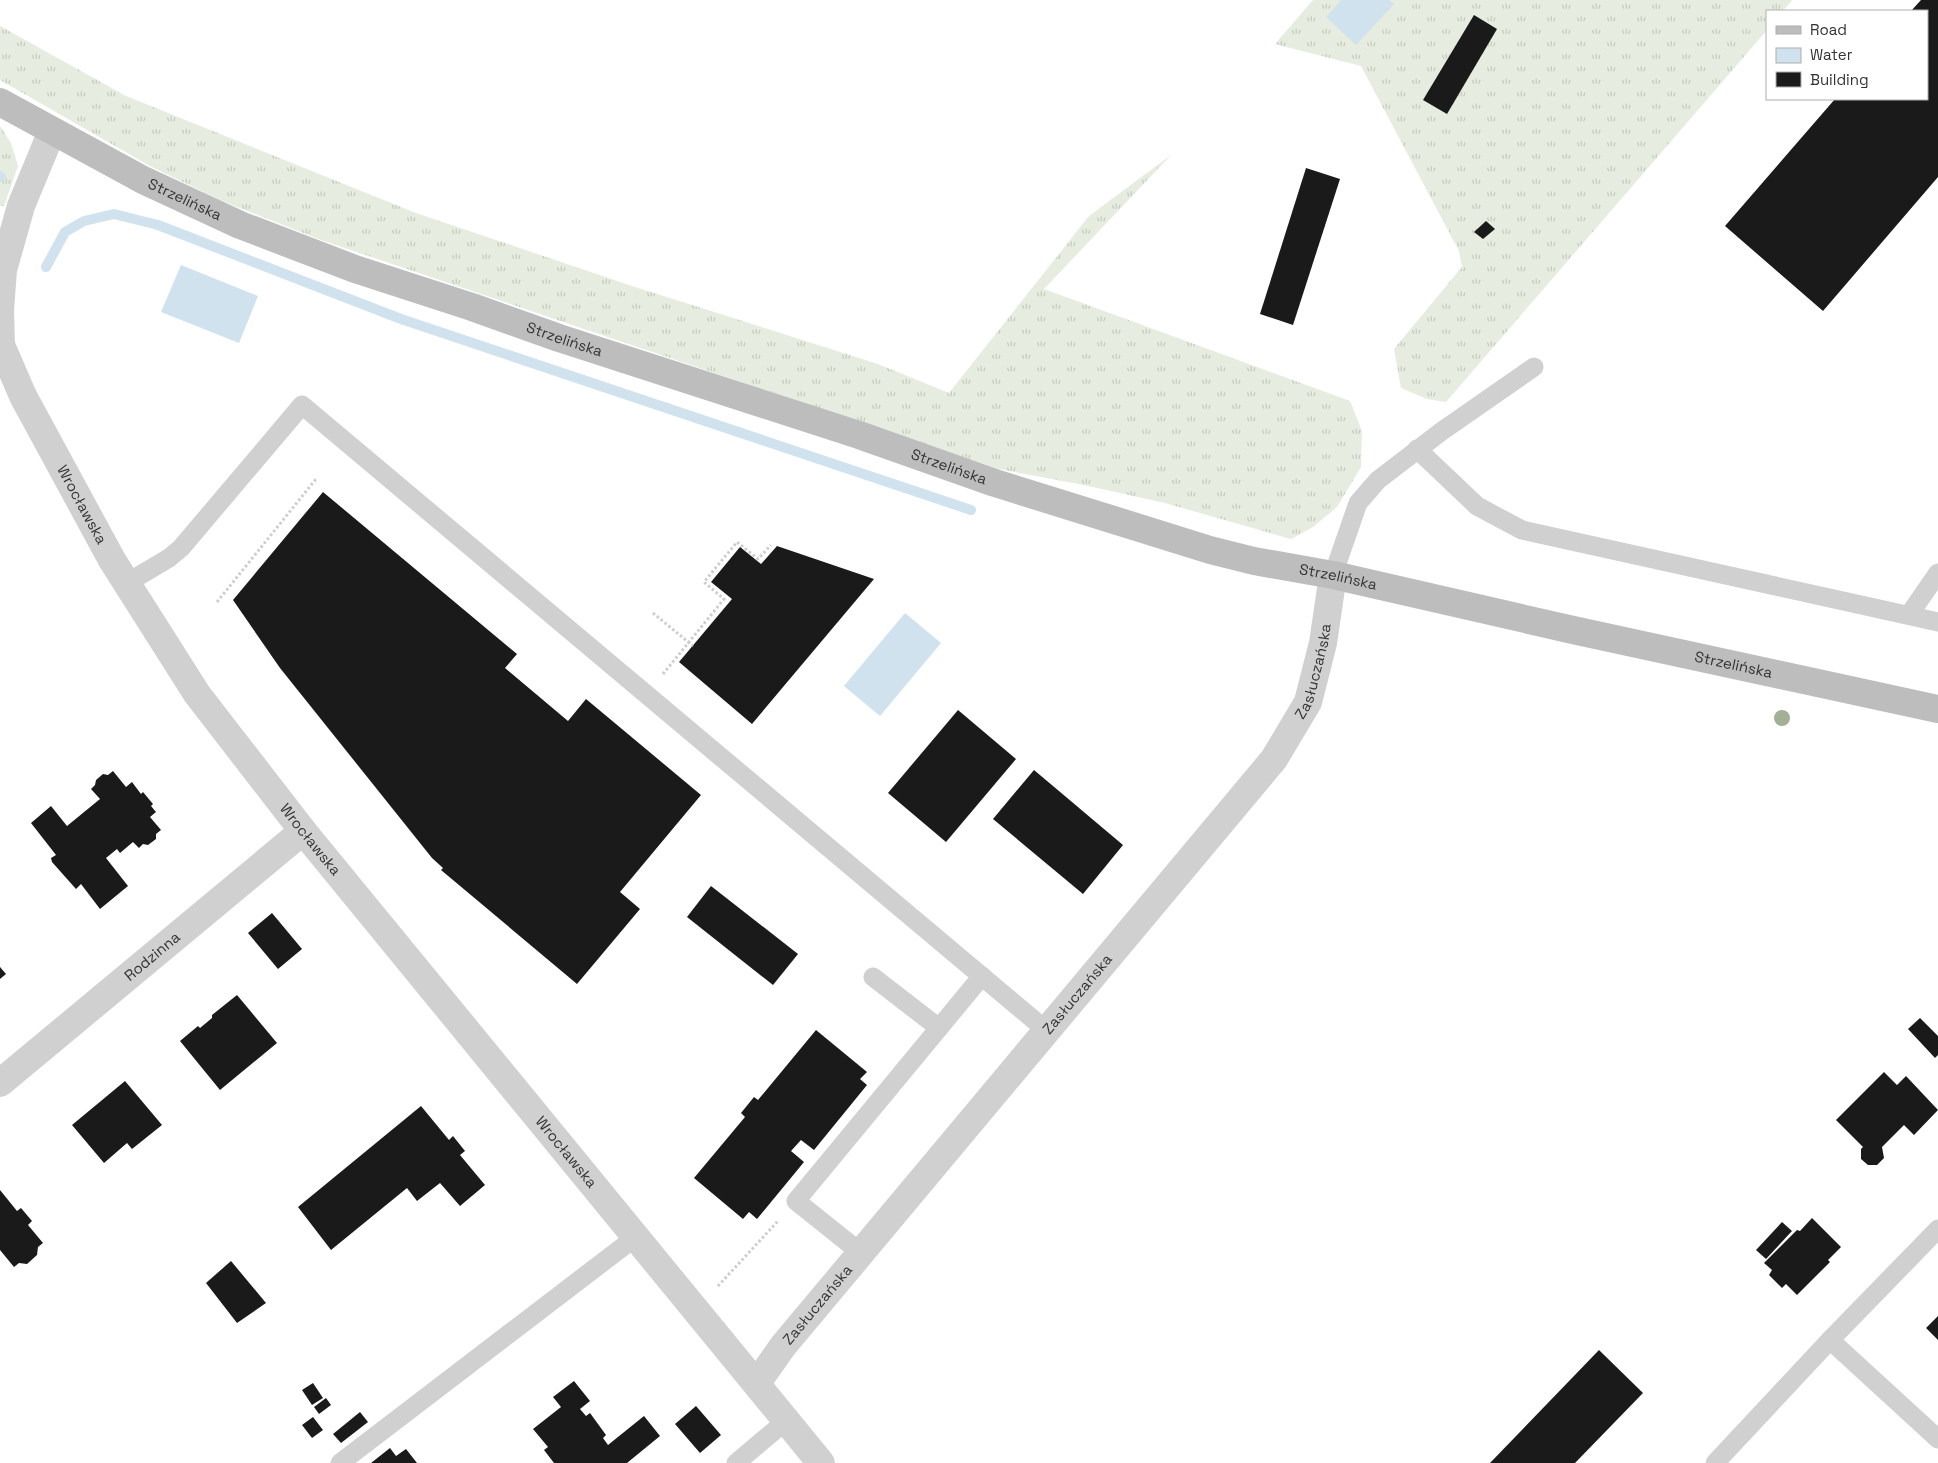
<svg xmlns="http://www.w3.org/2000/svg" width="1938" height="1463" viewBox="0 0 1938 1463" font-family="'Space Grotesk',sans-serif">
	<defs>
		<pattern id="grass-tufts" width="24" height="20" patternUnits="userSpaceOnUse" patternTransform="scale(1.25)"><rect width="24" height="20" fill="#e6ecdf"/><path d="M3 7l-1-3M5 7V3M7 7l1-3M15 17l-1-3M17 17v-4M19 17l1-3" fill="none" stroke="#c6cbc0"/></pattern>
	</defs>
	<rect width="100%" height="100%" fill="#fff"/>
	<!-- grass -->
	<g fill="url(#grass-tufts)">
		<path d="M1313,0H1792L1783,11H1767V30L1446,402L1427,399L1401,388L1394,349L1462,267L1459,251L1361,66L1275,44Z"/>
		<path d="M0,26L126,96L416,213L632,286L878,364L949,393L1089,216L1171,155L1044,289L1350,401L1362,431L1361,467L1337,507L1313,527L1291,539L1165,503L1084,485L999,469L321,240L222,201L150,166L0,80Z"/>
		<path d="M0,126L11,143L18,166L4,206H0Z"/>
	</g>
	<!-- water -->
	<g fill="#cfe2ee">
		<path d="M1341,0H1389L1394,4L1356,45L1326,17Z"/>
		<path d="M181,265L258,296L239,343L161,312Z"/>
		<path d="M905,613L941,643L880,716L844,686Z"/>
	</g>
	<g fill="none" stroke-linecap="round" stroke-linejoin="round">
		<!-- stream -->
		<g stroke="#cfe2ee" stroke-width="10">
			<path d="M0,176L1,177"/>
			<path d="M46,267L65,232L84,221L114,214L158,225L401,319L971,510"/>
		</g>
	</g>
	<!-- building -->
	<g fill="#1a1a1a">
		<path d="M1921,0H1938V177L1823,311L1725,226L1835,99H1927V11H1911Z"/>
		<path d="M1474,15L1497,29L1447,114L1423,100Z"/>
		<path d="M1306,168L1340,179L1293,325L1260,314Z"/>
		<path d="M1486,221L1495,229L1483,239L1474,232Z"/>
		<path d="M323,492L517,654L505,668L568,721L586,699L701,795L620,892L640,909L577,984L441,870L443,868L432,858L280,668L233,600Z"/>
		<path d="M777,546L874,579L752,724L679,662L732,599L711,582L740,547L761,564Z"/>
		<path d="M958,710L1016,759L946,842L888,793Z"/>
		<path d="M1034,770L1123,845L1083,894L993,819Z"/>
		<path d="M113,771L126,787L132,782L141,794L143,792L153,804L151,806L156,812L150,817L161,830L156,834V839L148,845L143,844L139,848L133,842L120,853L117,849L106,858L128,886L100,909L81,884L76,889L52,862L51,858L56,855L31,823L51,806L67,826L100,799L91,789L95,785L96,780L103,774L108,775Z"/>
		<path d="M711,886L798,954L773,985L687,917Z"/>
		<path d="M272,913L302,949L278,969L248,933Z"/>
		<path d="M0,967L6,974L0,979Z"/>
		<path d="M237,995L277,1043L220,1090L180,1041L198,1026L200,1028L212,1018V1015Z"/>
		<path d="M1920,1018L1938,1036V1055L1935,1058L1908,1029Z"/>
		<path d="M816,1030L867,1072L860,1079L867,1085L814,1150L801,1140L791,1151L804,1162L757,1219L749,1212L743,1219L694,1178L745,1117L741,1113L754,1097L758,1100Z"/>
		<path d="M1884,1072L1897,1085L1906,1076L1938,1110L1914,1135L1904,1125L1882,1147L1884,1158L1877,1165H1868L1861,1159V1149L1863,1147L1836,1120Z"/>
		<path d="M125,1081L162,1125L132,1149L127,1143L104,1163L72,1125Z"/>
		<path d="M421,1106L449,1140L453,1136L465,1151L460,1155L485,1185L460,1206L440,1183L417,1201L407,1188L331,1250L298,1207Z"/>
		<path d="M0,1190L17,1211L21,1208L32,1221L28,1225L43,1243L38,1247L37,1255L27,1264L19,1263L14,1267L0,1250Z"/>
		<path d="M1812,1218L1841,1247L1828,1260L1830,1262L1797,1295L1786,1284L1782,1288L1769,1275L1772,1270L1764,1263L1797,1230L1800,1231Z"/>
		<path d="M1782,1222L1792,1231L1766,1259L1756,1250Z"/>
		<path d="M231,1261L266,1303L237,1323L206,1283Z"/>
		<path d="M1938,1316V1340L1926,1328Z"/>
		<path d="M1599,1350L1643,1393L1575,1463H1490Z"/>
		<path d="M574,1381L590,1401L580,1409L586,1416L590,1413L606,1435L603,1438L608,1445L644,1416L660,1436L627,1463H554L544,1450L548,1447L533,1429L561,1407L553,1397Z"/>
		<path d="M313,1383L323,1398L312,1405L302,1390Z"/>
		<path d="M326,1398L331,1405L319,1414L314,1407Z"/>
		<path d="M696,1406L721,1435L700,1453L675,1424Z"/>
		<path d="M360,1412L368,1422L341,1443L333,1434Z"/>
		<path d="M313,1417L323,1430L312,1438L302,1425Z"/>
		<path d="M390,1448L396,1456L406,1449L417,1463H371Z"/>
	</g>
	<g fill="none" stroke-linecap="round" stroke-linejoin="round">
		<!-- path -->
		<g stroke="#cdcdcd" stroke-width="3" stroke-dasharray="2.5 2.5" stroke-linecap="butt">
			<path d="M217,602L316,479"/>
			<path d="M653,613L693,646"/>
			<path d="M663,674L724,599L704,582L737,542L758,559L771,545"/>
			<path d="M718,1286L778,1221"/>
		</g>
		<!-- lane -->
		<g stroke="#d0d0d0" stroke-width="19">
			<path d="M1417,449L1477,506L1522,530L1938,622"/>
			<path d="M1333,575L1358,503L1378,480L1442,431L1534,367"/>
			<path d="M127,583L169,558L181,548L302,405L1047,1031"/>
			<path d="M1909,615L1938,573"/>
			<path d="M939,1028L982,976"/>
			<path d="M861,1253L796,1201L939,1028L873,977"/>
			<path d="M1830,1340L1938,1439"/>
			<path d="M340,1463L637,1236"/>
			<path d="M736,1463L787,1420"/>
			<path d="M1715,1463L1830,1340L1938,1229"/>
		</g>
		<!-- street -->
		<g stroke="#d0d0d0" stroke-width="28">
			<path id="s1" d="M52,131L21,206L3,270L0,310L1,345L23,396L112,560L197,694L303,831L821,1463"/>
			<path id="s2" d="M0,1083L303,831"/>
			<path id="s3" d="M757,1383L783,1346L1274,759L1308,702L1323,643L1333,575"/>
		</g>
		<!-- secondary -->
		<path stroke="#bdbdbd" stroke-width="28" id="s4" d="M0,102L143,180L240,225L355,269L472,307L559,338L859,435L995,483L1210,550L1254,561L1333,575L1573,630L1938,709"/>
	</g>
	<!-- trees -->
	<circle fill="#a2b095" cx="1782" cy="718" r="8"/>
	<g text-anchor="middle" stroke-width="5" stroke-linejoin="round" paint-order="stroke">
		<!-- street labels -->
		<g font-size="15" fill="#333" stroke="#fff">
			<text dy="5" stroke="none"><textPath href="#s4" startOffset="209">Strzelińska</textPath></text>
			<text dy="5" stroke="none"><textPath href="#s4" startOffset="614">Strzelińska</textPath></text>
			<text dy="5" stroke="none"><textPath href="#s4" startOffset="1019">Strzelińska</textPath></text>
			<text dy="5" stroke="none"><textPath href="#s1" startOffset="402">Wrocławska</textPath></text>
			<text dy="5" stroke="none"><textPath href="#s4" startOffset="1424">Strzelińska</textPath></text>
			<text dy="5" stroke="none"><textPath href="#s4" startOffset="1829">Strzelińska</textPath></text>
			<text dy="5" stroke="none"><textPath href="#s3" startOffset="908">Zasłuczańska</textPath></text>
			<text dy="5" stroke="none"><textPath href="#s1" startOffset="808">Wrocławska</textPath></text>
			<text dy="5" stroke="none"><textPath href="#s2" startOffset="198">Rodzinna</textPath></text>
			<text dy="5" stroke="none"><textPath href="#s3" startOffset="504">Zasłuczańska</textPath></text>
			<text dy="5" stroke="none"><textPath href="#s1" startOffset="1212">Wrocławska</textPath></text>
			<text dy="5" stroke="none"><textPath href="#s3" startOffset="99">Zasłuczańska</textPath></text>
		</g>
	</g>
	<!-- legend -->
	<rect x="1766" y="10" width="162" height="90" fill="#ffffff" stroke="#adadad"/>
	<rect x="1776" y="26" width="25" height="8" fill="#bdbdbd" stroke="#adadad"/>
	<text x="1810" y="35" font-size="15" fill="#333333">Road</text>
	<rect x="1776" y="48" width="25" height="15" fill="#cfe2ee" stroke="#adadad"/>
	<text x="1810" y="60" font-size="15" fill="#333333">Water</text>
	<rect x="1776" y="72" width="25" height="15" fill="#1a1a1a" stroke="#adadad"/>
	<text x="1810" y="85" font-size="15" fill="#333333">Building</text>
</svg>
